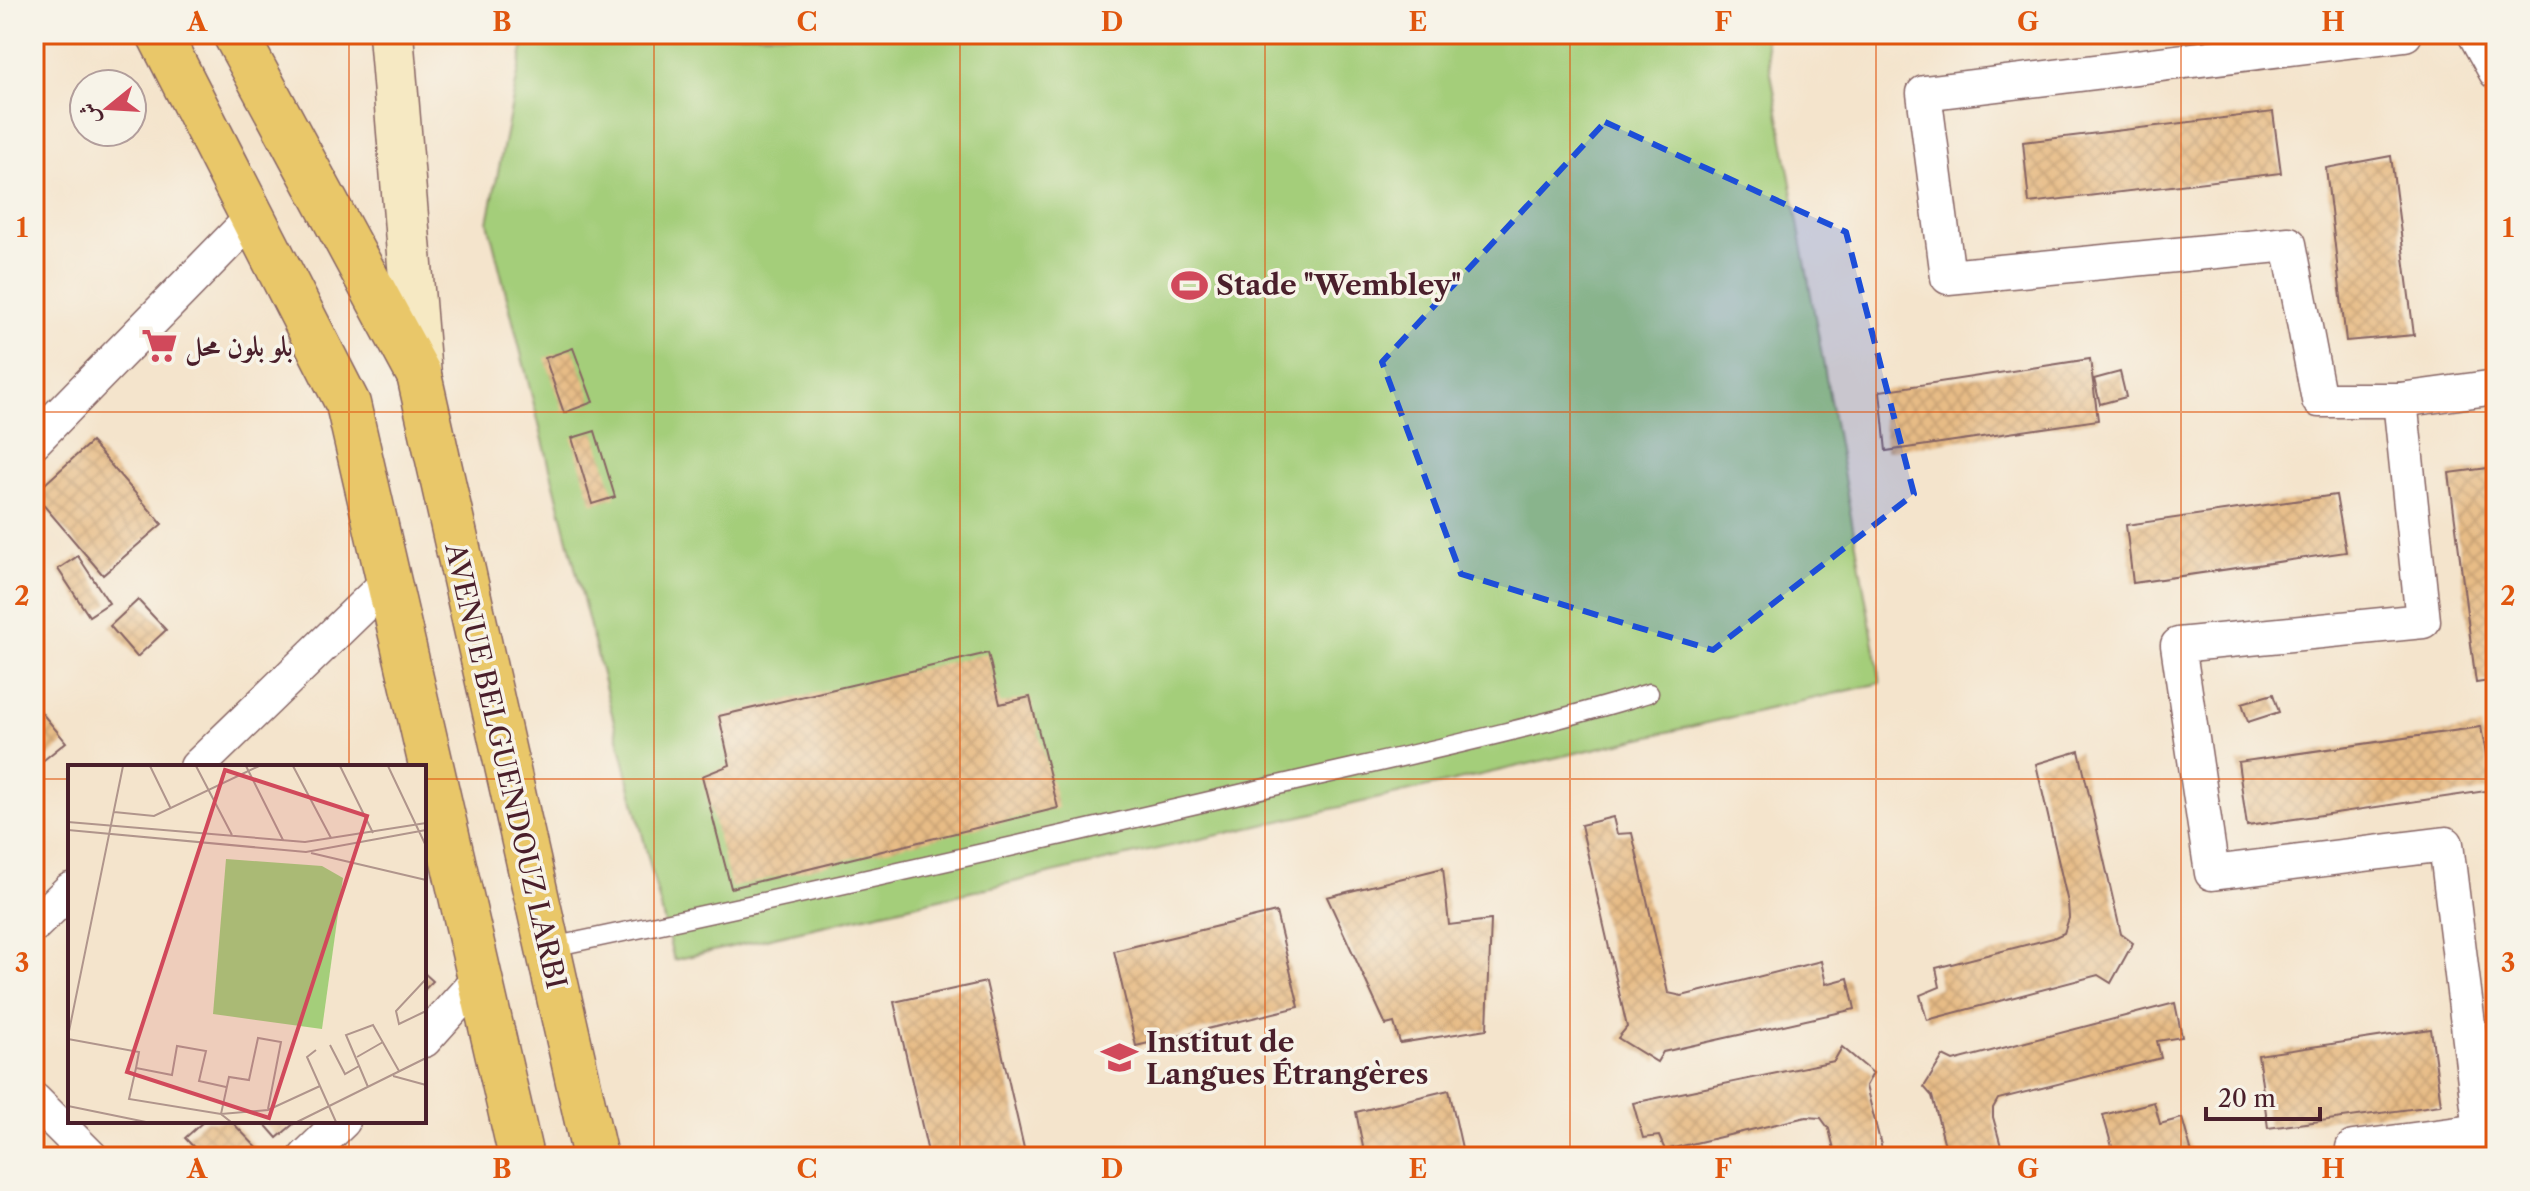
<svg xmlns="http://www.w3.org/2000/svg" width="2530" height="1191" viewBox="0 0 2530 1191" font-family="'Libre Caslon Text',Amiri,serif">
	<defs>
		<pattern id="building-cross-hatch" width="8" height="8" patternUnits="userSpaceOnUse" patternTransform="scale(2)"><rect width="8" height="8" fill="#e7bc86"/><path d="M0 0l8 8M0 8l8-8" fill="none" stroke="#c8a174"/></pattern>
	</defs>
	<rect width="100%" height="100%" fill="#f7f3e8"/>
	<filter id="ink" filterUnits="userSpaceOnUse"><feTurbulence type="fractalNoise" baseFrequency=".0125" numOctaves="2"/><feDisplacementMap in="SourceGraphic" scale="16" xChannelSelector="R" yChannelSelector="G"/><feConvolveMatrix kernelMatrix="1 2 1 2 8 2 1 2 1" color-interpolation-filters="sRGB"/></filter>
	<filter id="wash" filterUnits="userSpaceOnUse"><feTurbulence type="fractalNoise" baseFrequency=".006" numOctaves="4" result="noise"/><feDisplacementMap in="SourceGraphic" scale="32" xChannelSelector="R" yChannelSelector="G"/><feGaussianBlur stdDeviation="1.8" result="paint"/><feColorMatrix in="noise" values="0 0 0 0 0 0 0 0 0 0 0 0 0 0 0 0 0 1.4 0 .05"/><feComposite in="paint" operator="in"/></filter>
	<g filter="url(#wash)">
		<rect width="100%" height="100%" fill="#f4e4cc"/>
		<!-- garden -->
		<path fill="#a4ce7a" stroke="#777652" stroke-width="2" d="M526,34H1764L1881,683L674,960L488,222Z"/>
		<g id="blocks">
			<!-- building -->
			<g fill="url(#building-cross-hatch)">
				<path d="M2273,112L2281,173L2029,203L2023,142Z"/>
				<path d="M2391,156L2414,335L2346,341L2326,168Z"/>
				<path d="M573,348L593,402L564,413L545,358Z"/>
				<path d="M2090,359L2098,420L1886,451L1880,391Z"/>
				<path d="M2120,372L2126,397L2100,404L2094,379Z"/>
				<path d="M595,431L615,497L592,504L572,438Z"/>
				<path d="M91,442L162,524L103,575L34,494Z"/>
				<path d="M2496,467V680L2476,683L2449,473Z"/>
				<path d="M2336,495L2346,552L2133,583L2126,525Z"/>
				<path d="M78,556L109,603L89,616L58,569Z"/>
				<path d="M138,600L166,630L137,657L110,626Z"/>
				<path d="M988,653L1000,704L1030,697L1058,808L731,888L702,776L730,765L719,716Z"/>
				<path d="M2273,694L2279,712L2248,722L2242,703Z"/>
				<path d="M41,712L66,742L34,768V718Z"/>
				<path d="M2481,727L2493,790L2247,826L2238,762Z"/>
				<path d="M2079,751L2121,934L2133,943L2111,983L2098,975L1927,1020L1920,995L1940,987L1936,968L2053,938L2064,933L2069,918L2068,903L2036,764Z"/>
				<path d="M1613,817L1617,834L1632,833L1668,993L1682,996L1821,961L1826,984L1848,978L1855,1009L1663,1052L1657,1062L1618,1038L1627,1027L1581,825Z"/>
				<path d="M1443,868L1449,925L1491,920L1487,1029L1400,1043L1394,1023L1386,1025L1327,897Z"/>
				<path d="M1276,912L1299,1007L1136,1046L1114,951Z"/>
				<path d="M424,973L433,981L424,990Z"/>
				<path d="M986,982L1026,1157H929L894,1002Z"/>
				<path d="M2175,1003L2182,1037L2157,1041L2161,1058L1998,1099L1993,1108V1117L2004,1157H1948L1932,1096L1924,1087L1943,1056L1953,1061Z"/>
				<path d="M2431,1029L2441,1105L2268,1128L2258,1055Z"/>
				<path d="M1842,1047L1873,1073L1866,1086L1884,1157H1836L1829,1129L1821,1118L1806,1117L1665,1150L1659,1136L1643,1138L1633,1103L1834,1061Z"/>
				<path d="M1449,1090L1464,1157H1365L1356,1112Z"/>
				<path d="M2154,1102L2160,1124L2182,1118L2193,1157H2115L2103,1115Z"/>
				<path d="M204,1121H231L266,1157H203L185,1138Z"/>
				<path d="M262,1121H297L277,1138Z"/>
			</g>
		</g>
	</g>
	<g filter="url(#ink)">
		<use href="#blocks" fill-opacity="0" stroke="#866463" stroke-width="2"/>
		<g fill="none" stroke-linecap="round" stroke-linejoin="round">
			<defs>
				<path id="lane" d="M547,948C780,900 1012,847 1244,793C1379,761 1516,734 1649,693"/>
				<g id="street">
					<path d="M2405,34L1924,93L1948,277L2289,244L2319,400H2400L2496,387"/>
					<path d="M2475,34L2496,72"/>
					<path d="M34,441L253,217"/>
					<path d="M197,767L391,579"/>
					<path d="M34,925L70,890"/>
					<path d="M424,1040L479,979"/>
					<path d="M34,1100L91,1157"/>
					<path d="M306,1157L343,1121"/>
					<path d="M2354,1157L2353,1148L2481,1131L2446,844L2212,873L2178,645L2423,621L2400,400"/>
				</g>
				<path id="secondary" d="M391,34L419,375"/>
				<g id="primary">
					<path d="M159,34L348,404L521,1157"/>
					<path d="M235,34L419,375L595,1157"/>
				</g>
			</defs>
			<!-- lane casing -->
			<use href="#lane" stroke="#866463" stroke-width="21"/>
			<!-- street casing -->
			<use href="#street" stroke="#866463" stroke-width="37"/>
			<!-- secondary casing -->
			<use href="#secondary" stroke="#866463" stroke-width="47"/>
			<!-- primary casing -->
			<use href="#primary" stroke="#866463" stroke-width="47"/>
			<!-- lane -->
			<use href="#lane" stroke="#fff" stroke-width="18"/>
			<!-- street -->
			<use href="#street" stroke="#fff" stroke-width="34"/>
			<!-- secondary -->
			<use href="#secondary" stroke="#f6e9c3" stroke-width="44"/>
			<!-- primary -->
			<use href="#primary" stroke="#e9c769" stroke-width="44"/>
		</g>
	</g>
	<!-- marked area -->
	<path fill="#1d4ed8" fill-opacity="0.2" stroke="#1d4ed8" stroke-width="6" stroke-dasharray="16 10" stroke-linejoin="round" d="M1605,122L1846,232L1914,494L1713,650L1461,574L1382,362Z"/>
	<!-- grid -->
	<path fill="none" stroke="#e0560e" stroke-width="2" stroke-opacity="0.55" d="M349,34V767M654,34V1157M960,34V1157M1265,34V1157M1570,34V1157M1876,34V1157M2181,34V1157M34,412H2496M34,779H70M424,779H2496M349,1121V1157"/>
	<!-- icons -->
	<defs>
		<symbol id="stadium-bare" viewBox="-9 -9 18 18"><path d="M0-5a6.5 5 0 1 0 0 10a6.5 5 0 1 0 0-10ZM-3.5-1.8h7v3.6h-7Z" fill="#d1495b" stroke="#f7f3e8" stroke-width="2.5" paint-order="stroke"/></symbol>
		<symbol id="supermarket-bare" viewBox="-9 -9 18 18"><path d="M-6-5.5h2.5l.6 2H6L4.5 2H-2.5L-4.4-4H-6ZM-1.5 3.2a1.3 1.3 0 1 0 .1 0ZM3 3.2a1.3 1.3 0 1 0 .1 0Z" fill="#d1495b" stroke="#f7f3e8" stroke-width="2.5" paint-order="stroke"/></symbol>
		<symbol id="university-bare" viewBox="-9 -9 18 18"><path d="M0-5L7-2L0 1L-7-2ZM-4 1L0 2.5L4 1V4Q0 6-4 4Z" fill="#d1495b" stroke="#f7f3e8" stroke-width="2.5" paint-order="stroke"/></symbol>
	</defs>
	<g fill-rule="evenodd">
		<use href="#stadium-bare" x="1164" y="260" width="51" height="51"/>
		<use href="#supermarket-bare" x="134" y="320" width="51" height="51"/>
		<use href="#university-bare" x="1094" y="1032" width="51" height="51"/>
	</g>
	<g text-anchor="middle" stroke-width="7" stroke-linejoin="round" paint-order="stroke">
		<!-- poi labels -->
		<g font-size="28" font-weight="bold" fill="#4a1f2b" stroke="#f7f3e8" text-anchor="start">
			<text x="1216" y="295">Stade "Wembley"</text>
			<text x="185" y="356">بلو بلون محل</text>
			<text x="1146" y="1052">Institut de<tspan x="1146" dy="32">Langues Étrangères</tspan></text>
		</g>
		<!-- street labels -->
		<g font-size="28" fill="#4a1f2b" stroke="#f7f3e8">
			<text transform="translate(506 766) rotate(77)" y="10">AVENUE BELGUENDOUZ LARBI</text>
		</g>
	</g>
	<!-- overview -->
	<g transform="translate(68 765)">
		<rect width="358" height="358" fill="#f4e4cc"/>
		<path d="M158,94L254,101L275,113L254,264L145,249Z" fill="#a4ce7a"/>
		<path fill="none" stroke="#b0958c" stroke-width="2" d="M82,1L103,44M128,1L164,70M178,1L215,75M225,1L263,73M272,1L305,68M320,1L358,81M46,47L86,51L191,1M0,57L237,77L358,58M0,65L238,87L358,65M243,88L358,115M358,214L328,246L331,259L358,246M0,271L55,1M0,274L71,287L68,303L104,310L109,281L138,286L131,316L158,322M262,280L277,309L291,301M248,285L239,292L268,357M289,292L315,277M68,303L61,334L153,349L200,345L252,321M325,311L358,320M300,322L278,270L305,260L331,306M0,341L78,357M163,357L153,349L161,312L181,315L190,273L213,277L200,344M229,357L358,293"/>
		<path fill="#d1495b" fill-opacity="0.15" stroke="#d1495b" stroke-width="4" d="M157,5L299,51L201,353L59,307Z"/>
		<rect width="358" height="358" fill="none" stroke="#4a1f2b" stroke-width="4"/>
	</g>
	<!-- margin -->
	<rect width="2530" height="1191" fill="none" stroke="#f7f3e8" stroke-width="88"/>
	<!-- north arrow -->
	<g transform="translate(108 108) rotate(252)"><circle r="38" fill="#f7f3e8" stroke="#b29e9c" stroke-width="2"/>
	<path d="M0-6L14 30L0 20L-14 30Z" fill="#d1495b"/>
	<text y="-12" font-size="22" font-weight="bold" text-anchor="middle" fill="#4a1f2b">ش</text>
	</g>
	<!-- scale -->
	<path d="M2206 1107v12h114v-12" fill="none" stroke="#4a1f2b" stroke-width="4"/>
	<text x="2218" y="1107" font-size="24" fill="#4a1f2b" stroke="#f7f3e8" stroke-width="6" paint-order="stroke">20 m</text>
	<rect x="44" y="44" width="2442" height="1103" fill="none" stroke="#e0560e" stroke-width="3"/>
	<g font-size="26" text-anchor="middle" font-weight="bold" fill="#e0560e">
		<text x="197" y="31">A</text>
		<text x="502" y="31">B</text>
		<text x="807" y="31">C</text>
		<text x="1112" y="31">D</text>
		<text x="1418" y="31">E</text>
		<text x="1723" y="31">F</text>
		<text x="2028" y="31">G</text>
		<text x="2333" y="31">H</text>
		<text x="22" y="237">1</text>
		<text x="2508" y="237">1</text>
		<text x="22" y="605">2</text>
		<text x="2508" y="605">2</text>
		<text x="22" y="972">3</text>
		<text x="2508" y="972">3</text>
		<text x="197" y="1178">A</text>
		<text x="502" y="1178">B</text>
		<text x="807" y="1178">C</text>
		<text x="1112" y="1178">D</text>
		<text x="1418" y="1178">E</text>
		<text x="1723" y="1178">F</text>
		<text x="2028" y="1178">G</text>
		<text x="2333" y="1178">H</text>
	</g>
</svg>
